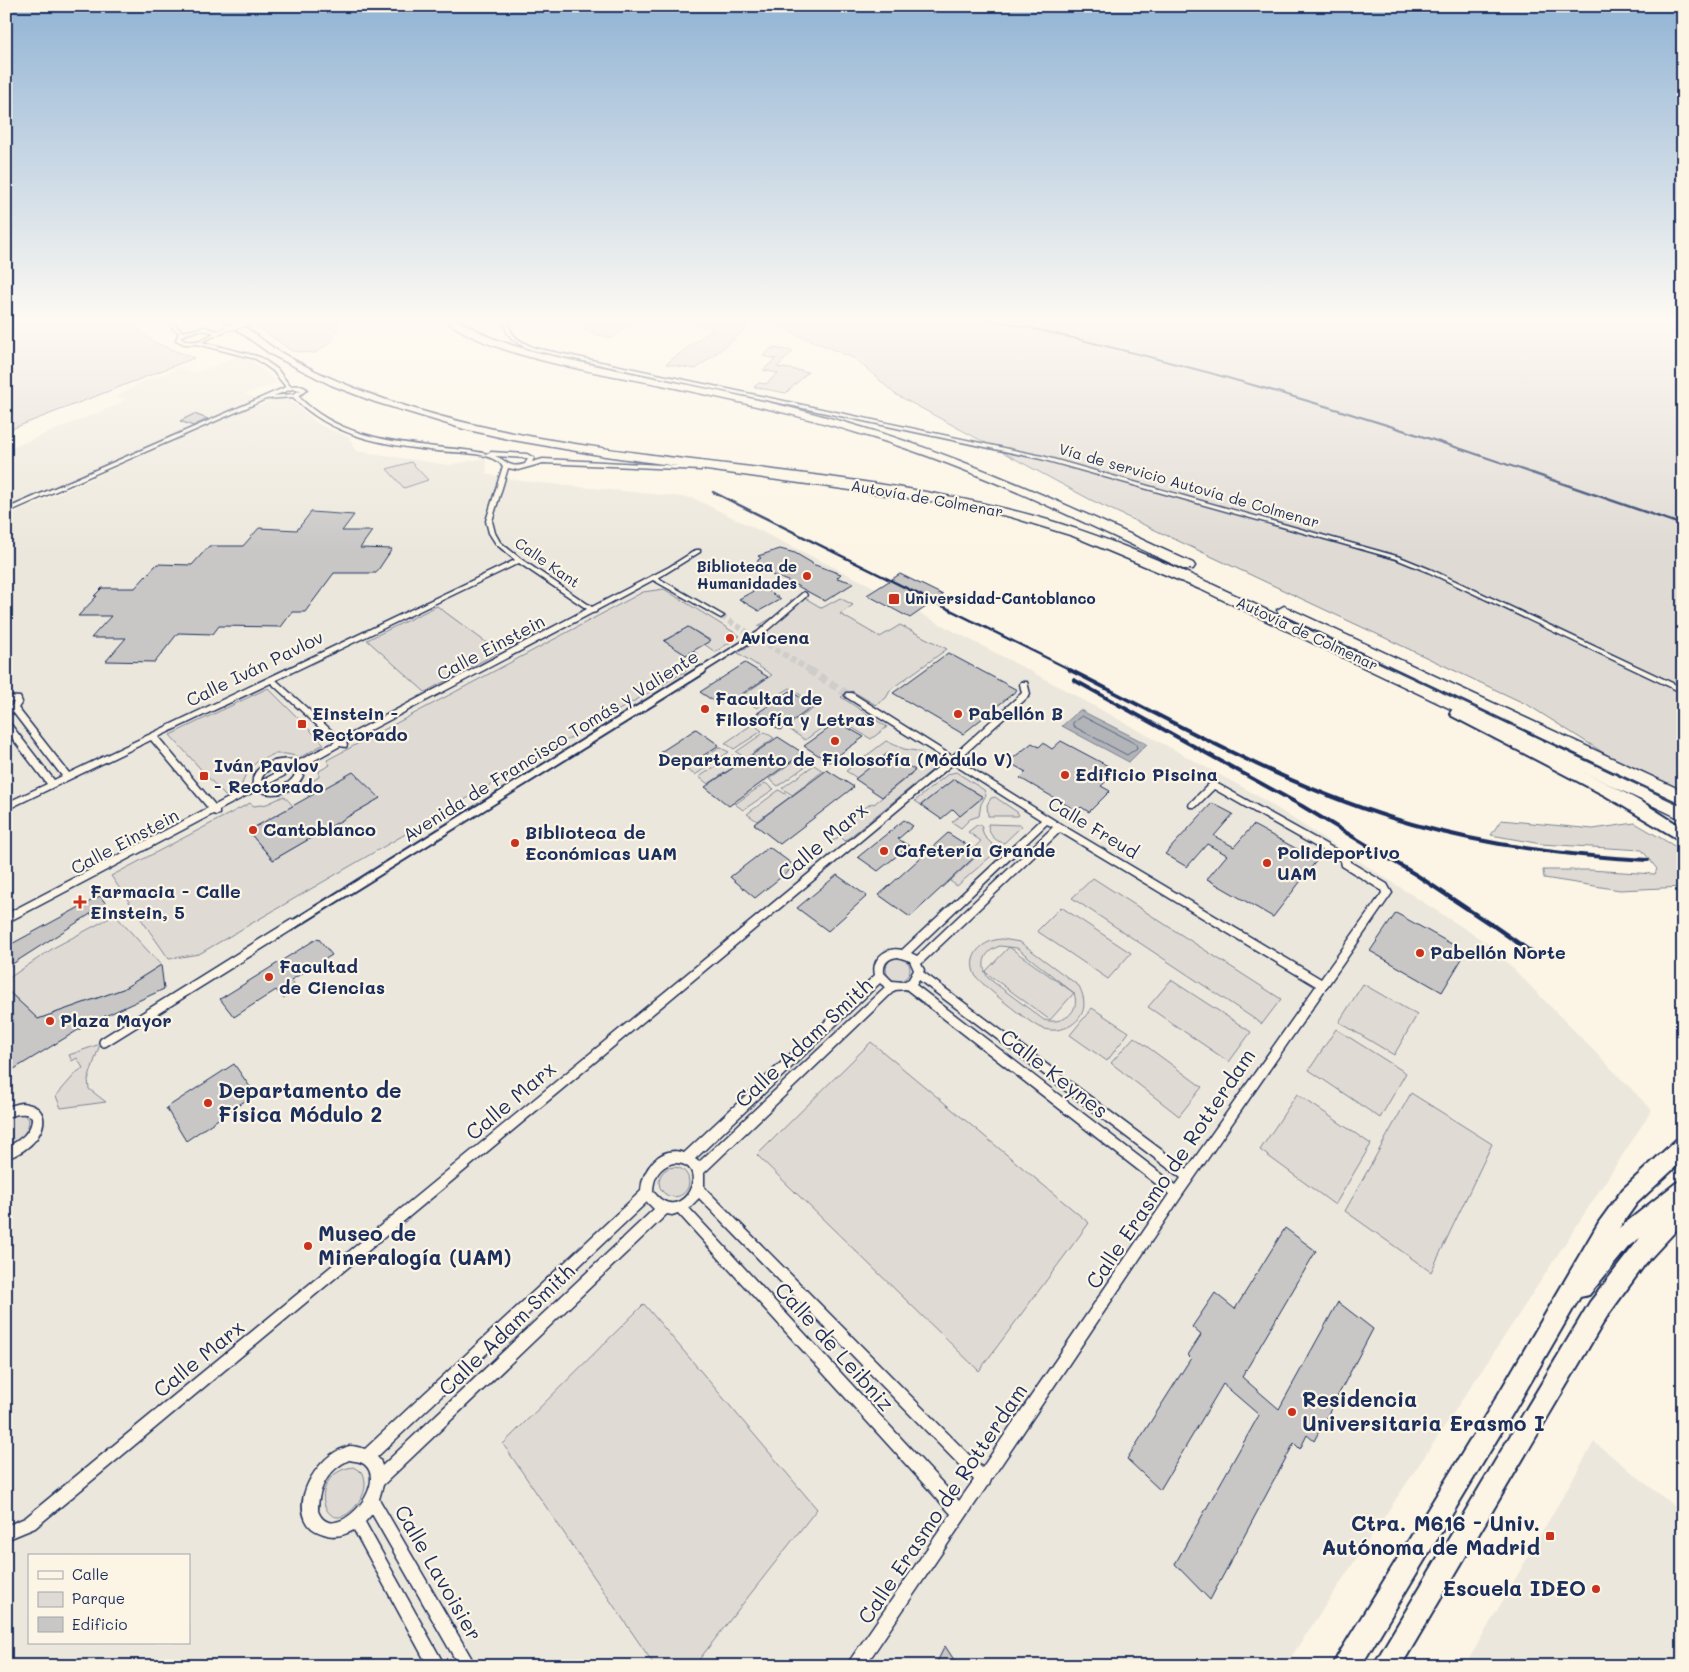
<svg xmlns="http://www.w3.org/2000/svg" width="1689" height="1672" viewBox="0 0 1689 1672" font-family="Mali,sans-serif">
	<rect width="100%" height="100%" fill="#fcf5e5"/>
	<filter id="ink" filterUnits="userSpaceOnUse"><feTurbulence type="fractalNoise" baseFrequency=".02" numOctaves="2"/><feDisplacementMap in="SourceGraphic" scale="10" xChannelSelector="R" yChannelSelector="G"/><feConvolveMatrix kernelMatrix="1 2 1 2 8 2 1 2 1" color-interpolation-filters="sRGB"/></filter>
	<g filter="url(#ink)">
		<!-- built -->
		<g fill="#ece7dc" fill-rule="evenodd">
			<path d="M238,356L251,360L277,383L244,394L255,398L218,418L158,441L6,509V450L119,404L126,398L116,397L140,383L180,368L196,373Z"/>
			<path d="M280,398L288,399L320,425L349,437L356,451L448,465L485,458L487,468L486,474L521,481L693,498L876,588L866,596L910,619L919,613L1034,673L1253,793L1490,945L1652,1110L1508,1331L1285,1666H6V517L241,411ZM29,1556H189V1643H29Z"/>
			<path d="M1594,1442L1683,1513V1666H1465Z"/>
		</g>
		<!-- green -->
		<g fill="#dfdbd4" stroke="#7d8599" fill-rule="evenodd">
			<path d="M6,319H134C139,342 175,350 194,358L6,431Z"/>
			<path d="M276,319H341L331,342L315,353L292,351L256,325Z"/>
			<path d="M590,319H637L612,338L587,332L581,328Z"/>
			<path d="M685,319H759L696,369L666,364L713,329L681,322Z"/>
			<path d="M760,319H1683V803L1528,705L1091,500L895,394L856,359Z"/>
			<path d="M772,348L793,351L777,367L808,372L786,393L754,387L759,383L766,384L778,373L763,370L776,359L763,356Z"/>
			<path d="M411,462L428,480L404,488L387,469Z"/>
			<path d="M664,589L740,636L715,652L704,644L710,640L688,627L681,632L679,640L672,636L665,640L686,655L693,651L699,655L680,667L686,671L199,954L169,959L111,876L250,803L254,806L267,804L284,796L293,806L248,831L273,860L380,798L309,797L301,787L319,777V771L330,765L327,760L643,592Z"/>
			<path d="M805,598L822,608L840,598L853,605L840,614L880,637L900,625L947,649L891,689L886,698L876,705L852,691L841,697L887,727L871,739L836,718L805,740L786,727L817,706L790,688L757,708L740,697L772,675L738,653L769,634L758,626Z"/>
			<path d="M437,606L499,652L425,692L367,640Z"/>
			<path d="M268,688L324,744L301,757L286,754H274L257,762L247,771L240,789L225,796L170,735Z"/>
			<path d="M753,724L762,731L734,749L725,743Z"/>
			<path d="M765,732L774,738L746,758L736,752Z"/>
			<path d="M886,741L904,749L917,751L935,761L937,766L845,841L840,836L833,841L824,834L833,827L838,829L851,819L847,815L858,806L863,809L872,803L874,804L915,771L857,778L846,771Z"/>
			<path d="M719,747L729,752L695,775L686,769Z"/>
			<path d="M733,755L741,762L708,784L699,777Z"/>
			<path d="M800,756L810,763L778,786L769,779Z"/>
			<path d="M814,765L823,771L792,795L782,788Z"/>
			<path d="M956,772L984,790L986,795L981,804L979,816L970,819L961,828L952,822L983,797L972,790L964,796L954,779L921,805L915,801L948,774Z"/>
			<path d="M765,783L774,789L743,810L735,804Z"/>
			<path d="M779,790L790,797L757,821L747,814Z"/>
			<path d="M995,797L1017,812L1019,815L1018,816H988L987,805L991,798Z"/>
			<path d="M1501,820L1593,829L1635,823L1683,851V887L1620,890L1544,878L1543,870H1589L1655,874L1657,869L1642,850L1541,844L1491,835Z"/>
			<path d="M988,824L1020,825L1022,826L1004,843C994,841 988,833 988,824Z"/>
			<path d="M977,825H981L984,836L998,850L957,886L950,881L979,854L973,849L981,841L968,832Z"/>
			<path d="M1093,878L1281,999L1262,1024L1072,898Z"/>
			<path d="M1061,907L1131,953L1108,979L1037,931Z"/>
			<path d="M115,915L161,965L123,989L38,1019L6,989V980L55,947Z"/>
			<path d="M1002,939L1020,942L1079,986C1084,996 1087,1008 1079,1018C1071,1029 1054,1033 1041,1028C1032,1025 979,983 975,975C966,955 983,940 1002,939ZM1000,946L1017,948L1074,993L1009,947L985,972C981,958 988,950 1000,946ZM985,972L1050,1020L1074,993C1081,1013 1062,1025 1044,1020L988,978Z"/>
			<circle cx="898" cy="969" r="12"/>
			<path d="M1171,980L1251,1032L1229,1062L1148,1007Z"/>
			<path d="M1363,984L1417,1015L1394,1055L1339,1022Z"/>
			<path d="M1092,1008L1129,1032L1107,1061L1070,1035Z"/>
			<path d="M1336,1029L1406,1073L1380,1118L1309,1070Z"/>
			<path d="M1134,1037L1202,1087L1179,1116L1111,1063Z"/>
			<path d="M871,1042L1089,1223L979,1371L757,1155Z"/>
			<path d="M100,1044L88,1080L89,1089L106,1102L61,1108L56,1096L77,1072L83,1068L77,1058L72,1061L69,1055Z"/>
			<path d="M1411,1093L1492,1144L1431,1272L1345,1211Z"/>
			<path d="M1297,1094L1371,1144L1335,1205L1260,1150Z"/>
			<path d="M22,1113L29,1119C29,1133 18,1142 6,1147V1117Z"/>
			<circle cx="674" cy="1182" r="15"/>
			<path d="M644,1304L817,1509L694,1666H655L503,1444Z"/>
			<path d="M353,1467L363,1473C367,1484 365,1494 358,1503C326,1547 302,1474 353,1467Z"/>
		</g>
		<!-- water -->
		<path fill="#b2b4b8" stroke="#767f94" d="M1080,710L1147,744L1129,762L1062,726Z"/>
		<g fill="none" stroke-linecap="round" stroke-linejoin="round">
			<!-- shore -->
			<path stroke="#576482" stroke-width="1" d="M1082,716L1136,744L1137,748L1127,755L1073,726V723Z"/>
		</g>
		<!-- building -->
		<g fill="#c8c7c6" stroke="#1b2f5e">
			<path d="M194,414L208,419L193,426L180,421Z"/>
			<path d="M311,512L354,515L342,531H372L360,548L392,549L376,573H334L305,612H292L281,627L219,626L213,634L178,633L155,662L106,661L126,638H91L111,616H78L97,596H94L102,588H135L157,564L192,565L209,546H243L259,528L297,530Z"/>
			<path d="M780,549L795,553L812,563V564L841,574L837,578L854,583L825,601L790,582L762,571L757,567L758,560L761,558L758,556Z"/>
			<path d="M900,574L943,595L910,618L867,595Z"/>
			<path d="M761,587L781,599L759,611L739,599Z"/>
			<path d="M688,627L710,641L686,655L664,641Z"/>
			<path d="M948,653L1017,690L963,734L893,693Z"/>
			<path d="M745,663L768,677L728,703L724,701L718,704L700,692Z"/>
			<path d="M790,691L814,706L780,730L756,714Z"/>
			<path d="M838,722L864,737L829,762L804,746Z"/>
			<path d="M696,729L719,745L682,770L659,753Z"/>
			<path d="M778,737L803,753L729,806L705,787Z"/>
			<path d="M1061,741L1108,766L1102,772L1111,777L1101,786L1110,791L1089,812L1081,807L1077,811L1020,778L1026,772L1008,762L1032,743L1039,747L1043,743L1052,749Z"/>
			<path d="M888,753L915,770L882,797L855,779Z"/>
			<path d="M827,770L854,787L780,844L754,824Z"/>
			<path d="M353,772L380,798L273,860L248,831Z"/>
			<path d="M954,779L983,797L960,816L953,809L941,819L921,805Z"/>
			<path d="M1212,803L1233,814L1214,836L1234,847L1253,825L1317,860L1273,917L1207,879L1227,855L1207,844L1187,867L1165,854Z"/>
			<path d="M904,820L913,826L898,839L909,846L878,871L858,857Z"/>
			<path d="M948,833L979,853L910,917L879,895Z"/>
			<path d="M769,847L795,866L755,898L730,877Z"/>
			<path d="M837,875L867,896L828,931L797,908Z"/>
			<path d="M100,896L106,904L6,968V947Z"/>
			<path d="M1396,913L1466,952L1442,992L1370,951Z"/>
			<path d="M318,938L332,955L291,980L298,989L283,998L276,990L234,1017L220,999Z"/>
			<path d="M161,965L164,989L88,1024L6,1074V989L38,1019L123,989Z"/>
			<path d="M234,1064L255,1094L186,1141L166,1108Z"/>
			<path d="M1285,1228L1316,1251L1242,1377L1279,1409L1338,1302L1373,1329L1314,1441L1307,1435L1300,1449L1294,1443L1210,1600L1175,1564L1259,1415L1223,1384L1160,1490L1127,1459L1191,1358L1188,1355L1201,1335L1192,1327L1215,1293L1235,1309Z"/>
			<path d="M945,1646L958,1666H935Z"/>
		</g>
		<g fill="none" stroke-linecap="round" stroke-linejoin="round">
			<!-- minor-tunnel-far1 -->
			<path stroke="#cfcdca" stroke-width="6" stroke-dasharray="6 3" stroke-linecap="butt" d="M721,616L811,671"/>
			<!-- minor-tunnel -->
			<path stroke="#cfcdca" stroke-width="8" stroke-dasharray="8 4.5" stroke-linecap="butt" d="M809,670L849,695"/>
			<defs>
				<path id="pedestrian-far2" d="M700,671L759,634L804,595"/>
				<path id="pedestrian-far1" d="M291,926L702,670"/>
				<path id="pedestrian" d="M104,1042L293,924"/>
				<g id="minor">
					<path d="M169,319H173L177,327L183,332L204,327L218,331L225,327H229V329L202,342L260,357L277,369L290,386C296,385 302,385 307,389L303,393L298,396C334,434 386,441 435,447C453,449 471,450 488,454L491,452L527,454L534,458L532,462L543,459L703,467L704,468L701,470L543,463L518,470L508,468L492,521L495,533L500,542L521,559L592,607L669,567L696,550H700V552L658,578L724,616L721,618L719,617L653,580L597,610L596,612L592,613L346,743L347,745L346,747L340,746L304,766L305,768C302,790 276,800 257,790L219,810V814L216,815L213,814L6,923V914L208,808L151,740L6,810V803L47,784L6,730V721L9,722L54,780L62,776L13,712L6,716V709L11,706L14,702L6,701V696L20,697L22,702L18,708L69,773L515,560L496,544L489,533L486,521L503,466C490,451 456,453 437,451C386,445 331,437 293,397L266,399L6,513V509L286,387L273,371L256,359L197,344H184L176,340L179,332L173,329ZM199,330L208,331L214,333C203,340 193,345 181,338V336ZM292,389L301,390L293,394L273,396ZM495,456L526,458L528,459L525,464C509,469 508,461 495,456ZM519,563L587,609L341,739L276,680ZM271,683L335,742L298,761C282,756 250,763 253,785L215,805L158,737ZM289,764L291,765L261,781C263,769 278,765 289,764ZM297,769C294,784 278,790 264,786Z"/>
					<path d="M505,319H509C508,337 522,342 535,348L1042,456L1400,557L1432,570L1683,688V693L1428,572L1396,559L1041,459L532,350C518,344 503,337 505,319Z"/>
					<path d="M1021,682H1027L1030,694L1029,696L958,760L1062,825L1321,979L1382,893L1381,890L1342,866L1341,861L1214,789L1196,807H1190L1189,805L1190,803L1210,783H1216L1349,857L1350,862L1387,884L1392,893L1181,1197L991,1480L989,1485L987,1486L865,1666H848L850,1660L951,1514L678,1213L672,1215L667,1214L383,1485L379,1499L476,1666H459L372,1514L365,1522L445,1666H428L354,1530C345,1535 334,1538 324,1534C318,1532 312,1530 308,1524C292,1499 316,1461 339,1450C343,1449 347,1446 350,1446C355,1446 361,1448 365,1449L641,1191C642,1170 660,1144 684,1153L875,975C871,959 886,946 902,950L1041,820L953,764L35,1528L6,1540V1526L25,1518L947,760L846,697L845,695L846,693H852L952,756L1022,693L1020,684ZM1047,824L1053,827L917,956L911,953ZM1060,832L1316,986L1187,1169L923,972L924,970L921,964ZM898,957L910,961L914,970L909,979L903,982L892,981L884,973C883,963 888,958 898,957ZM919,980L1181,1178L1176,1185L916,985ZM880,983L885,987L699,1162L695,1159ZM906,989L1169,1194L982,1468L704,1187V1173L895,990ZM673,1163C711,1161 687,1217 662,1200C658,1198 656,1194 653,1192C653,1178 659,1167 673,1163ZM699,1198L974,1480L959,1501L689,1208ZM647,1202L654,1209L382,1466L380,1460L377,1457ZM349,1460C354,1461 360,1461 364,1464C391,1485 332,1548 318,1511C318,1488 328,1470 349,1460Z"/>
					<path d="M21,1103C45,1105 49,1121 36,1139C29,1148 17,1155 6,1159V1148C18,1141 33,1132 32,1117C25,1111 15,1115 6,1117V1107Z"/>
				</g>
				<g id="trunk">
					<path d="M1457,709L1616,788L1647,805L1683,828V842L1606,796L1452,716L1450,713L1452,710Z"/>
					<path d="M1683,1138V1160L1637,1203L1619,1228L1676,1183L1683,1180V1223L1645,1264L1606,1318L1401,1666H1373L1590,1302L1640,1238L1629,1246L1589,1295L1580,1297L1514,1411L1361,1666H1333L1337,1657L1498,1395L1599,1222L1623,1189L1676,1140Z"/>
				</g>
				<g id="motorway">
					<path d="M222,319C241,319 259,339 275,349C334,385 404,408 471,424C657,467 851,466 1034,516C1132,543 1224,590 1315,633C1438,691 1560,749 1683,807V820L1202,590L1073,536L1011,517L952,504L605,456L513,440L464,429L375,402L331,385L272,355Z"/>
					<path d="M445,319C462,319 476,331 492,338C513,346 535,352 557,357C662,381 770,398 874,431C984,465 1088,515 1193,563L1195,566L1193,569H1183C1079,520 975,468 864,435C798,414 730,400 662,385C606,374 485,356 445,319Z"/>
					<path d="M1284,606L1683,791V804L1279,613L1277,610Z"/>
				</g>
			</defs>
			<!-- pedestrian-far2 casing -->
			<use href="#pedestrian-far2" stroke="#1b2f5e" stroke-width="8"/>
			<!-- pedestrian-far1 casing -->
			<use href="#pedestrian-far1" stroke="#1b2f5e" stroke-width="11"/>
			<!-- pedestrian casing -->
			<use href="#pedestrian" stroke="#1b2f5e" stroke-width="12"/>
			<!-- minor casing -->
			<use href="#minor" stroke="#1b2f5e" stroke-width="3"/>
			<!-- trunk casing -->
			<use href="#trunk" stroke="#1b2f5e" stroke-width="4"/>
			<!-- motorway casing -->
			<use href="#motorway" stroke="#1b2f5e" stroke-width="3"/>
			<!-- pedestrian-far2 -->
			<use href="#pedestrian-far2" stroke="#fcf5e5" stroke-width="5"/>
			<!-- pedestrian-far1 -->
			<use href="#pedestrian-far1" stroke="#fcf5e5" stroke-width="7"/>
			<!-- pedestrian -->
			<use href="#pedestrian" stroke="#fcf5e5" stroke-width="9"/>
			<!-- minor -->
			<use href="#minor" fill="#fcf5e5" fill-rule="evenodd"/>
			<!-- trunk -->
			<use href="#trunk" fill="#fcf5e5" fill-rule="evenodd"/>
			<!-- motorway -->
			<use href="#motorway" fill="#fcf5e5" fill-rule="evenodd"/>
			<!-- rail-far3 -->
			<path stroke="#1b2f5e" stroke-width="2" d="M989,319C1175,359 1356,412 1535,474"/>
			<!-- rail-far2 -->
			<g stroke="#1b2f5e" stroke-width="2.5">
				<path d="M1532,473L1683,525"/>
				<path d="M713,492L1073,671"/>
			</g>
			<!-- rail-far1 -->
			<g stroke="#1b2f5e" stroke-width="4">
				<path d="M1070,670C1182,726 1291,790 1412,824C1489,846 1568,856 1648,860"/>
				<path d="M1074,680L1302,806L1418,876L1493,926"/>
			</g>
			<!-- rail -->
			<path stroke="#1b2f5e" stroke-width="4.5" d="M1491,924L1531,952"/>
			<defs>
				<path id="minor-bridge" d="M227,328L256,321"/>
			</defs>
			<!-- minor-bridge casing -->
			<use href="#minor-bridge" stroke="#1b2f5e" stroke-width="7" stroke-linecap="butt"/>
			<!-- minor-bridge -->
			<use href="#minor-bridge" stroke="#fcf5e5" stroke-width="5"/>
		</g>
	</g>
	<!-- sky -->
	<linearGradient id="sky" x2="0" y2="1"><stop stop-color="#92b4d5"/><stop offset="0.58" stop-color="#fefaf3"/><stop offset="1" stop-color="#fefaf3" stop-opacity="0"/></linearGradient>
	<rect width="1689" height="553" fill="url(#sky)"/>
	<!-- markers -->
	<g fill="#c8321e" stroke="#fcf5e5" stroke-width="2">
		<circle cx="807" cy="576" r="5"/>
		<rect x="888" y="593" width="12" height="12" rx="2.5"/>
		<circle cx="730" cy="638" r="5"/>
		<circle cx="705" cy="709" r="5"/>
		<circle cx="958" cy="714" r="5"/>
		<rect x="297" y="719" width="10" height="10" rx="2.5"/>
		<circle cx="835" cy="741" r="5"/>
		<circle cx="1065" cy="775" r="5"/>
		<rect x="199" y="771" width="10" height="10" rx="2.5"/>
		<circle cx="253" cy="830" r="5"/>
		<circle cx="515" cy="843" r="5"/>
		<circle cx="884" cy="851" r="5"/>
		<circle cx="1267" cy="863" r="5"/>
		<path d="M77.5 894.5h5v5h5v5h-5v5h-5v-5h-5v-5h5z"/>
		<circle cx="1420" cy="953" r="5"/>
		<circle cx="269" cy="977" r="5"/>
		<circle cx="50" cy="1021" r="5"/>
		<circle cx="208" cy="1103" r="5"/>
		<circle cx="308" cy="1246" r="5"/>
		<circle cx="1292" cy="1412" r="5"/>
		<rect x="1545" y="1531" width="10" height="10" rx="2.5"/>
		<circle cx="1596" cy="1589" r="5"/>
	</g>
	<g text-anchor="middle" stroke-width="4.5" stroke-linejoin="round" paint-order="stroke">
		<!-- far-street labels -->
		<g font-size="15" fill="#1b2f5e" stroke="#fcf5e5">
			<text transform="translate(1189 486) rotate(16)" y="5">Vía de servicio Autovía de Colmenar</text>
			<text transform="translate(927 499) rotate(10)" y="5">Autovía de Colmenar</text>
			<text transform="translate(547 563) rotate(35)" y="5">Calle Kant</text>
			<text transform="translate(1307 634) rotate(25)" y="5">Autovía de Colmenar</text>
		</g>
		<!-- far-poi labels -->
		<g font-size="15" font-weight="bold" fill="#1b2f5e" stroke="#fcf5e5" text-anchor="end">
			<text x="797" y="572">Biblioteca de<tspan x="797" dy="17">Humanidades</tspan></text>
			<text x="905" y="604" text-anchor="start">Universidad-Cantoblanco</text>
		</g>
		<!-- poi labels -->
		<g font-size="18" font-weight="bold" fill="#1b2f5e" stroke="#fcf5e5" text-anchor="start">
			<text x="740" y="644">Avicena</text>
			<text x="715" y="705">Facultad de<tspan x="715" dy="21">Filosofía y Letras</tspan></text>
			<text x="312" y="720">Einstein -<tspan x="312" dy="21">Rectorado</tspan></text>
			<text x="968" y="720">Pabellón B</text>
			<text x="835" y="766" text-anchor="middle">Departamento de Fiolosofía (Módulo V)</text>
			<text x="214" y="772">Iván Pavlov<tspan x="214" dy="21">- Rectorado</tspan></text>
			<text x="1075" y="781">Edificio Piscina</text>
			<text x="263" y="836">Cantoblanco</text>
			<text x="525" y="839">Biblioteca de<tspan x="525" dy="21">Económicas UAM</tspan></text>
			<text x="894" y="857">Cafetería Grande</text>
			<text x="1277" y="859">Polideportivo<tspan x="1277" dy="21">UAM</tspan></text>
			<text x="90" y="898">Farmacia - Calle<tspan x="90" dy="21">Einstein, 5</tspan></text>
			<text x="1430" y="959">Pabellón Norte</text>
			<text x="279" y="973">Facultad<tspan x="279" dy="21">de Ciencias</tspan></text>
			<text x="60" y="1027">Plaza Mayor</text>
		</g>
		<!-- street labels -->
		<g font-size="18" fill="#1b2f5e" stroke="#fcf5e5">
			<text transform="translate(491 648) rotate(-28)" y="6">Calle Einstein</text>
			<text transform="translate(255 669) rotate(-26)" y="6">Calle Iván Pavlov</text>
			<text transform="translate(551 746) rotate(-32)" y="6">Avenida de Francisco Tomás y Valiente</text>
			<text transform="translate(1093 828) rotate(31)" y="6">Calle Freud</text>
			<text transform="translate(125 842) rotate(-28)" y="6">Calle Einstein</text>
		</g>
		<!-- near-street labels -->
		<g font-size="21" fill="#1b2f5e" stroke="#fcf5e5">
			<text transform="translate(823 842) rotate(-40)" y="7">Calle Marx</text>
			<text transform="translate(804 1043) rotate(-43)" y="7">Calle Adam Smith</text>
			<text transform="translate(1054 1074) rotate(38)" y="7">Calle Keynes</text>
			<text transform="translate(511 1101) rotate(-40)" y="7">Calle Marx</text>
			<text transform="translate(1171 1169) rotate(-56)" y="7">Calle Erasmo de Rotterdam</text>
			<text transform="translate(507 1330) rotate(-44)" y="7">Calle Adam Smith</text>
			<text transform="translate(834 1347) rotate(48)" y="7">Calle de Leibniz</text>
			<text transform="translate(199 1359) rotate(-39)" y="7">Calle Marx</text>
			<text transform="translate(943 1504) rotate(-56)" y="7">Calle Erasmo de Rotterdam</text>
			<text transform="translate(438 1573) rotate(60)" y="7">Calle Lavoisier</text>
		</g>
		<!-- near-poi labels -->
		<g font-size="21" font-weight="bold" fill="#1b2f5e" stroke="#fcf5e5" text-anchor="start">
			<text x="218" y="1098">Departamento de<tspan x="218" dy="24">Física Módulo 2</tspan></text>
			<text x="318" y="1241">Museo de<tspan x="318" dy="24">Mineralogía (UAM)</tspan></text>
			<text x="1302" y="1407">Residencia<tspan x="1302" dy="24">Universitaria Erasmo I</tspan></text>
			<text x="1540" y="1531" text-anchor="end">Ctra. M616 - Univ.<tspan x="1540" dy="24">Autónoma de Madrid</tspan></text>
			<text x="1586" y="1596" text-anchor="end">Escuela IDEO</text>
		</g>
	</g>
	<!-- margin -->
	<rect width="1689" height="1672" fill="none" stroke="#fcf5e5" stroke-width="25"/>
	<rect x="12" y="12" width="1664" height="1647" fill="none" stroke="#1b2f5e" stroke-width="2" filter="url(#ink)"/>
	<!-- legend -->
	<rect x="28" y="1554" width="162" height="90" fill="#fcf5e5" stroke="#a2a6af"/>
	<rect x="38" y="1571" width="25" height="8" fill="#fcf5e5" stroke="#a2a6af"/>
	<text x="72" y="1580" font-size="15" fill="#1b2f5e">Calle</text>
	<rect x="38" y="1592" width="25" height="15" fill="#dfdbd4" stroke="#a2a6af"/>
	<text x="72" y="1604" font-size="15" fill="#1b2f5e">Parque</text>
	<rect x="38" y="1617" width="25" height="15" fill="#c8c7c6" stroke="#a2a6af"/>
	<text x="72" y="1630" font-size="15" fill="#1b2f5e">Edificio</text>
</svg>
